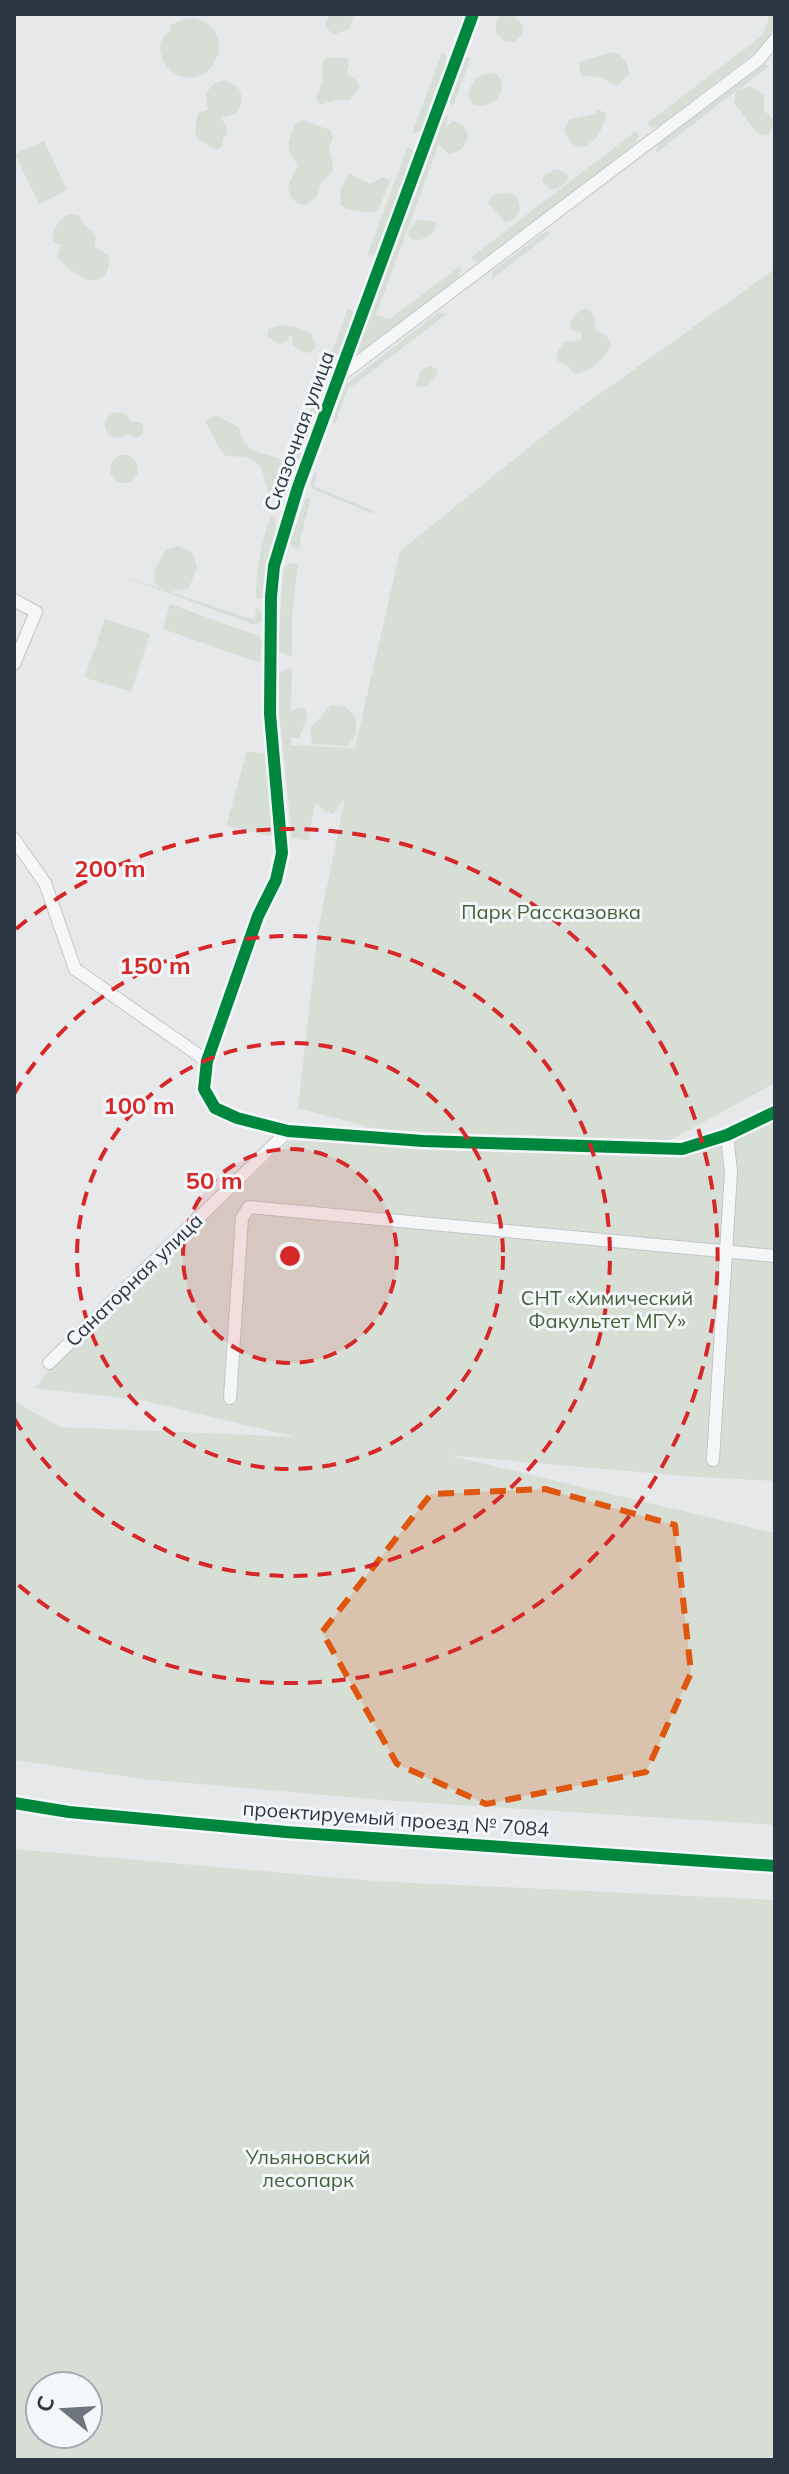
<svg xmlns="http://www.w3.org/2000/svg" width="789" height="2474" viewBox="0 0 789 2474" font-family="Mulish,sans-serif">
	<rect width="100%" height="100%" fill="#e6e8ea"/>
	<!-- green -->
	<g fill="#d7ded6" fill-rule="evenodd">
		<path d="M329,14L354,15L349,29L335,34L329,31L326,24Z"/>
		<path d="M770,14H775V25L767,43L658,127L653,128L646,124L763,35Z"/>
		<path d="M501,15L514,17L522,24L523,34L514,42L504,41L497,34L495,23Z"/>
		<path d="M187,18C240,19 220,92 178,75C168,71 162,61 160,51C159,40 164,36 171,30L170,25Z"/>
		<path d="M611,52C624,56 628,61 629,74L617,86L599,77L583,76L580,73L579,62Z"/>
		<path d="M442,53L445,55L447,62L423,128L417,133H412Z"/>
		<path d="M471,57L453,106L448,100L449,96L461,62L464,58Z"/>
		<path d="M325,58H347L349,65L347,73L358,82L359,89L349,100H335L320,105L316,99L323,79L322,65Z"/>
		<path d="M765,64L769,66L737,91L751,86L764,95V110L775,122L768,135L763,136C749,129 746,114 734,104L736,91L656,153L658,144Z"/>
		<path d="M495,73C505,82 503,87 498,99L484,106L474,105L468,97C472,79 476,74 495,73Z"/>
		<path d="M221,81C240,81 248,98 236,113L222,118L227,131L223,140V146L216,150C193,134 193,143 198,113L208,110C204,97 206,86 221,81Z"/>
		<path d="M598,110L607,113C602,130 598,141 581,148L572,144L564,131L569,120L594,114Z"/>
		<path d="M445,116L448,117L445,128L453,121L463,125L468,136C465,148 460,152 448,154L439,144L376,315L390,319L459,267L461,270L458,279L359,354L357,349L440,121Z"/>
		<path d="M302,120L330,130L333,137L329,150L333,165L332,172L322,182L317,196L306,205C294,204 290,198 288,186L298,165C284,148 288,144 295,124Z"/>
		<path d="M636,131L639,135L635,144L482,261L478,262L470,258Z"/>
		<path d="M44,141L67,190L39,204L15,154Z"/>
		<path d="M408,146L413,151V156L378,252L375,255L367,256Z"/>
		<path d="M557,169L567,174L568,179L562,186L552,190L544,184L542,179L546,174Z"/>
		<path d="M349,173L370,184L384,177L390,181L379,208L374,213L346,209L340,204L341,188Z"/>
		<path d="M509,193L518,198L520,209L515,219L505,222L488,203L493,195Z"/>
		<path d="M69,214L79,216C81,219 82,223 85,225C93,233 99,232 94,247L108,255C112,268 104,283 88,280C81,278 61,263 57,257L61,245L53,242C52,229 58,220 69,214Z"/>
		<path d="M417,220L432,221L436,224V229C428,236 421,244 410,238L408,233Z"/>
		<path d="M546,231L551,233L491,280L493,271Z"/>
		<path d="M775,269V1083L669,1141L424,1132L372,1128L298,1108L318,931L345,798L333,814L326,812L315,803L308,841L292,838L279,712V674L285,669L292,668L291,712L298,707L305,709L307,717L299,738L291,737V745L355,748L400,551L563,420Z"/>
		<path d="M348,308L354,313V318L328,383L320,385Z"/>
		<path d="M586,308L594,315L596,330L606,335L611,345C604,359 590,372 574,374L568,366L558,361L556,356L563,342L580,340L582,336L580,331L575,332L570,328C570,317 577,312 586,308Z"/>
		<path d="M439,312L447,314L347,390L335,424L333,423V419L346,384Z"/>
		<path d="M282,325L297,327L311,333L316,347L311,352L303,353L292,344L293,337L290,335L286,341L279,344L267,336L268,329Z"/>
		<path d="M431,366L437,370V375L426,386L420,387L416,385L421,370Z"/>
		<path d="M313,402L319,410L318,414L285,502L278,508L275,507Z"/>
		<path d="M116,412L126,414L131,422H140L143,425V434L136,438L128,434L119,438L110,436C102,427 104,416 116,412Z"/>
		<path d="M218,416L238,427C241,432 242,441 246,445C253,454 278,456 289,463L275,502L269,495L261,466L246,457L226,456L219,448L206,422L211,417Z"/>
		<circle cx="124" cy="469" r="14"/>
		<path d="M318,472L313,486L376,512L371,513L313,489L310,484L314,474Z"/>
		<path d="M306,498H311L301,536L299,549L294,548L290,543Z"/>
		<path d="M271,516L275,518L276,529L267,560L263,597L260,599L256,598C256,569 261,543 271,516Z"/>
		<path d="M179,546L193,553L197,567L189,588L170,592L255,620L256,607L259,608L263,615L262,622L255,625L114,573L162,589L155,583V569L166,550Z"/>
		<path d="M298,563L292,616V656L279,652L278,648L283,571L287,564Z"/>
		<path d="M170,604L259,636L262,642L260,663L163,629Z"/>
		<path d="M105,619L150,634L131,692L89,679L85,676Z"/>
		<path d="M331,705L346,707L356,718V735L348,746L312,744L310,729Z"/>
		<path d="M247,751L267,754L268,757L275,829L274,834L270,836L226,826Z"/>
		<path d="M775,1103V1481L684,1476L447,1455L775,1533V1825L382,1800L142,1779L14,1760V1401L60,1427L296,1437L141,1400L35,1388L56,1361L292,1139L503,1149L691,1151Z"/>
		<path d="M14,1849L374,1881L775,1900V2460H14ZM40,2386H88V2434H40Z"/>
	</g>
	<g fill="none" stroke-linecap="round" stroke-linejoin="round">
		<defs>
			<g id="minor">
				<path d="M473,14L298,487L274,566L271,597L270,714L282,853L276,880L258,916L207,1061L204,1089L215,1108L237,1118L288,1131L423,1141L682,1149L727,1135L775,1112"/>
				<path d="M341,375L758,60L775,40"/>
				<path d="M14,600L36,612L14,664"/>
				<path d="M14,839L45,883L75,969L207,1061"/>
				<path d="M49,1363L288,1131"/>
				<path d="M230,1398L242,1218L249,1207L775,1256"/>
				<path d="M713,1460L731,1172L727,1135"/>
			</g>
			<path id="tertiary" d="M14,1803L69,1812L286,1832L775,1866"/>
		</defs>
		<!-- minor casing -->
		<use href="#minor" stroke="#c4c6c8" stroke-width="14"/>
		<!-- tertiary casing -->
		<use href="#tertiary" stroke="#c4c6c8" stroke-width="16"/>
		<!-- minor -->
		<use href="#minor" stroke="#f5f6f7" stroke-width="12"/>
		<!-- tertiary -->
		<use href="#tertiary" stroke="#f5f6f7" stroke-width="14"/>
		<defs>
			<g id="cycleway">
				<path d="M473,14L298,487L274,566L271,597L270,714L282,853L276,880L258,916L207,1061L204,1089L215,1108L237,1118L288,1131L423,1141L682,1149L727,1135L775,1112"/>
				<path d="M14,1803L69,1812L286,1832L775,1866"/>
			</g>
		</defs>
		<!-- cycleway casing -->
		<use href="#cycleway" stroke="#f4f7f9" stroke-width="17"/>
		<!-- cycleway -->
		<use href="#cycleway" stroke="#00873e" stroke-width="12"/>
	</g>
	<!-- marked area -->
	<path fill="#df570f" fill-opacity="0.2" stroke="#df570f" stroke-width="6" stroke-dasharray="16 10" stroke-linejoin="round" d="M545,1489L675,1525L691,1673L646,1772L486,1804L397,1764L322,1632L431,1494Z"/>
	<!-- distance rings -->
	<circle cx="290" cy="1256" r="107" fill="#d62828" fill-opacity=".12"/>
	<g fill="none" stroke="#d62828" stroke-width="4" stroke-dasharray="14 10">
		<circle cx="290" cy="1256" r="107"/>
		<circle cx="290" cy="1256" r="213"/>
		<path d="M14 1094A320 320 0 1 1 14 1418"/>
		<path d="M16 929A427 427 0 1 1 16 1583"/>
	</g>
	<g text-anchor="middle" stroke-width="6" stroke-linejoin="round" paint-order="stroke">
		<!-- street labels -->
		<g font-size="20" fill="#2c3744" stroke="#f4f7f9">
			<text transform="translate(299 431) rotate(-70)" y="7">Сказочная улица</text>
			<text transform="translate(134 1280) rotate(-44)" y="7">Санаторная улица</text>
			<text transform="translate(396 1819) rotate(4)" y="7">проектируемый проезд № 7084</text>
		</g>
		<!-- park labels -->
		<g font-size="20" fill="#446039" stroke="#f4f7f9">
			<text x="551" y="919">Парк Рассказовка</text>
			<text x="607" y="1305">СНТ «Химический<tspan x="607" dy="23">Факультет МГУ»</tspan></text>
			<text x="308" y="2164">Ульяновский<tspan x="308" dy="23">лесопарк</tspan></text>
		</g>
	</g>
	<circle cx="290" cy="1256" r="12" fill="#d62828" stroke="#f4f7f9" stroke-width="4"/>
	<g font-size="24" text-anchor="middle" font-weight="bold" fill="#d62828" stroke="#f4f7f9" stroke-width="6" stroke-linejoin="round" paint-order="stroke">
		<text x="110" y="877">200 m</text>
		<text x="155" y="974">150 m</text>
		<text x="139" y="1114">100 m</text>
		<text x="214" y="1189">50 m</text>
	</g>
	<!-- border -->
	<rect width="789" height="2474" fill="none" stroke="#2c3744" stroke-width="32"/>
	<!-- north arrow -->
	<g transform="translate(64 2410) rotate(288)"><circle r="38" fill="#f4f7f9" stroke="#a4aab1" stroke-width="2"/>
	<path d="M0-6L14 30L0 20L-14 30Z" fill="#6d757e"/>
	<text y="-12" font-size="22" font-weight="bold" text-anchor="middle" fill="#2c3744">С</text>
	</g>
</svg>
